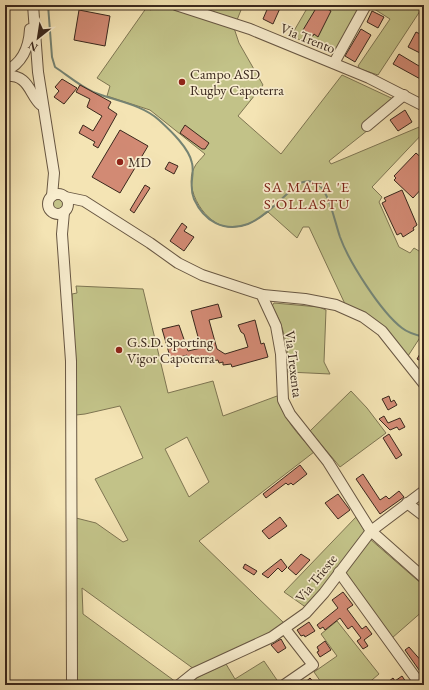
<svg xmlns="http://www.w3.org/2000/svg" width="429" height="690" viewBox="0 0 429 690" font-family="'EB Garamond',serif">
	<rect width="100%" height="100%" fill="#f4e4b4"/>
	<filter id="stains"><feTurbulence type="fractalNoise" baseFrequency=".005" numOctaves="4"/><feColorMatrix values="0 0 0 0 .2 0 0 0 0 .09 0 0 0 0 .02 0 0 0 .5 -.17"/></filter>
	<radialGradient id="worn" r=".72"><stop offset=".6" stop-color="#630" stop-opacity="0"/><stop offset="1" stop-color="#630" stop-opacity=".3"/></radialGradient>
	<!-- green -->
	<g fill="#c2c288" stroke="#7e7552" fill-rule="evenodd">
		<path d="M194,5H243L237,20Z"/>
		<path d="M309,5H361L334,52L331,53L291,36Z"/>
		<path d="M372,5H424L378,75L360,69L358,66L390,19L371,7Z"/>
		<path d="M147,7L150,10C169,1 214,21 234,28L239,43L263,85L238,116L281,154L342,75L402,103L329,161L331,164L424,125V132L372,187L382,197L379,202L399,247L410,253L414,248L424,254V336H421L408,356C388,329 376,317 345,304L309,227H303L297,238L268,212C255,221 245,228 229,227C206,226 183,189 194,168C196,163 202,158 205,154L150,110L107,96L110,86L97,78Z"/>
		<circle cx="58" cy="204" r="6"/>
		<path d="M76,286L143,289L168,393L213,381L223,416L277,396C284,420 298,434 314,452L199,541L284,623L264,637L194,669L82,588L83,614L176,682L173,685H77L76,518L96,523L123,542L128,540L95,479L143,458L120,406L85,414L76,415L72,294L77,293ZM187,437L209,482L189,497L165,449Z"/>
		<path d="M274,303L319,307L326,310L324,362L330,374L288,372C289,349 284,326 272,306Z"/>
		<path d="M351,391L367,408L386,433L340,467L310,431Z"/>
		<path d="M356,517L365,531L307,608L284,592Z"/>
		<path d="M370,539L424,586V610L392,638L345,572Z"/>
		<path d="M337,621L379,674L366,685H323L314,672L337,656L321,634Z"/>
		<path d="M264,661L279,683L276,685H186L200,676L226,664L235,679Z"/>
	</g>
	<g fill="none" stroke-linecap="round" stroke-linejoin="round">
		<!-- stream -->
		<path stroke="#758373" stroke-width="2" d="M48,5L52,57L55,67C67,75 80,86 93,92C115,101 141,104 159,120C171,131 189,148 192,163C195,175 188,185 194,199C204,221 224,233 248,224C264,218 284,196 298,184C308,179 318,181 324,191C332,205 335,222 340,237C349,262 381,312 402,328C408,333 416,335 424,337"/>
	</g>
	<!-- building -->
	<g fill="#d28a74" stroke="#3a281d">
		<path d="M269,5L281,6L273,24L263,19Z"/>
		<path d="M318,5H325L324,7L331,11L318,37L314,34L313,36L303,30Z"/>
		<path d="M79,10L110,16L105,46L74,40Z"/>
		<path d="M372,11L384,17L378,28L367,22Z"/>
		<path d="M361,29L371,35L355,62L345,56Z"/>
		<path d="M416,32L424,36V55L408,47Z"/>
		<path d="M399,54L424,69V81L393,64Z"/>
		<path d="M62,79L77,88L64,104L54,97L59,91L55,87Z"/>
		<path d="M80,85L111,102L108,108L117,114L98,148L93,145L95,142L79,133L83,125L93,131L102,116L87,107L90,99L76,92Z"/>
		<path d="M405,110L412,122L398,131L390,120Z"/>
		<path d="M185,125L209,143L205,149H202L180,133Z"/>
		<path d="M120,130L148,146L120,193L92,177Z"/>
		<path d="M416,153L424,160V186L413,198L394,180L396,178L394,176Z"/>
		<path d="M169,162L178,166L174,174L165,169Z"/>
		<path d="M145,185L150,188L134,213L130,210Z"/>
		<path d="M402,190L417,225L413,228L414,230L403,237L401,233L397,235L382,203L386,201L384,198Z"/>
		<path d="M182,223L187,227L184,231L194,237L184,251L170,241Z"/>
		<path d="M218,304L222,317L209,320L217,349L225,354L248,347L244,334L241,332L238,325L255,320L261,344L264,343L268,357L232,367L231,364L223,365V362L219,363L218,360L212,361L210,357L190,363L189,360H186L187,355L171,360L162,329L179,325L188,351L201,348L191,311Z"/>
		<path d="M424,347V363L417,359Z"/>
		<path d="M389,396L391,402L394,400L397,405L388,410L382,399Z"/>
		<path d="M384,416L388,423L400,418L405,427L399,430L397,427L390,430L379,419Z"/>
		<path d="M389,434L402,455L396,459L383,438Z"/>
		<path d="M300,465L307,474L293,485L291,483L288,485L286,483L266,498L263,494Z"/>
		<path d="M363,474L380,500L386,496L389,499L399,491L404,497L380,514L356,479Z"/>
		<path d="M338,494L350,510L338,519L325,503Z"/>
		<path d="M280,517L287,526L269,539L262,531Z"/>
		<path d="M301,554L310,560L296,575L288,568Z"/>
		<path d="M281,559L287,567L282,572L278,568L268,578L262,574Z"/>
		<path d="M245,564L257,571L254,575L243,568Z"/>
		<path d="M343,592L353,605L347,609L362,629L366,626L372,634L364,640L368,646L363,649L357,641L361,638L352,626L348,629L340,618L325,630L323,627L320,629L317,625L338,608L332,600Z"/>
		<path d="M309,622L315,631L305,637L304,635L301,636L297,630Z"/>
		<path d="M281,639L286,648L278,653L271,645Z"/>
		<path d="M325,641L331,650L320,657L317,652L319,651L317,647Z"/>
		<path d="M409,647L424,664V677L405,650Z"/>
		<path d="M402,676L408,685H390L388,682L393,678L395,681Z"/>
		<path d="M310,678L316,685H302Z"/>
	</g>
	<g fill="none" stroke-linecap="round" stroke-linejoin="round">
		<defs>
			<g id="minor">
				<path d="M33,5L38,72L54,173L52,196"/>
				<path d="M176,5L250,29L369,78L424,106"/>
				<path d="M334,63L366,5"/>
				<path d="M5,71C22,64 29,47 30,29"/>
				<path d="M5,76C30,74 29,95 41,105"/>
				<path d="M367,126L404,95"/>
				<circle cx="58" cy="204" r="10"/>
				<path d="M65,197L84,201L150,243L178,263L202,275L263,295L305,299L336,305L363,317L382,331L424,384"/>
				<path d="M64,212L62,234L71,361L72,685"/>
				<path d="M263,295V298L276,326L281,354L283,400L290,414L328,462L371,531L424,578"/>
				<path d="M407,503L424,516"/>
				<path d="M339,572L420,684"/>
				<path d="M179,685L194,673L272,637L306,613L324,593L371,531L424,491"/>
				<path d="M284,685L313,665L285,629"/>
			</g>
		</defs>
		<!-- minor casing -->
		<use href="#minor" stroke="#685743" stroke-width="12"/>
		<!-- minor -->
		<use href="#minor" stroke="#f8edce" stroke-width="10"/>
	</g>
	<!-- markers -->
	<g fill="#8f2418" stroke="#f8edce" stroke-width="1.5">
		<circle cx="182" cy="82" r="4"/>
		<circle cx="120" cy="162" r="4"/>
		<circle cx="119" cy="350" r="4"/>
	</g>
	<g text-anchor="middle" stroke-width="3.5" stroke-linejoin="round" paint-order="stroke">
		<!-- street labels -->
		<g font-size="14" fill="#3a281d" stroke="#f8edce">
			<text transform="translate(308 38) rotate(22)" y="5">Via Trento</text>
			<text transform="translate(294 364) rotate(83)" y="5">Via Trexenta</text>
			<text transform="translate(316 578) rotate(-51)" y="5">Via Trieste</text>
		</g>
		<!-- poi labels -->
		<g font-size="14" fill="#3a281d" stroke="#f8edce" text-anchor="start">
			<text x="190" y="79">Campo ASD<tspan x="190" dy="16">Rugby Capoterra</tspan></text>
			<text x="128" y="167">MD</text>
			<text x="127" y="347">G.S.D. Sporting<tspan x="127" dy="16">Vigor Capoterra</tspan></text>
		</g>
		<!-- neighbourhood labels -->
		<g font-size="15" letter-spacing="1" fill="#7a1f14" stroke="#f8edce">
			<text x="307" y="192">SA MATA 'E<tspan x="307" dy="17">S'OLLASTU</tspan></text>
		</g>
	</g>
	<!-- margin -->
	<rect width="429" height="690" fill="none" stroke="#f4e4b4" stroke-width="20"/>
	<rect x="6" y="6" width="417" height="678" fill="none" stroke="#3a281d" stroke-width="2"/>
	<rect x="10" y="10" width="409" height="670" fill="none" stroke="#3a281d"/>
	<!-- north arrow -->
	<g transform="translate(38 38) rotate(210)" stroke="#f8edce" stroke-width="3" paint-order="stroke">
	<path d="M0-3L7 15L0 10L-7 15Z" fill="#3a281d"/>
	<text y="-6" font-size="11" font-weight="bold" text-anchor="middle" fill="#3a281d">N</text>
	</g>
	<rect width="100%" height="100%" filter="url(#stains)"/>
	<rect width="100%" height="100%" fill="url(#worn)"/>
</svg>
